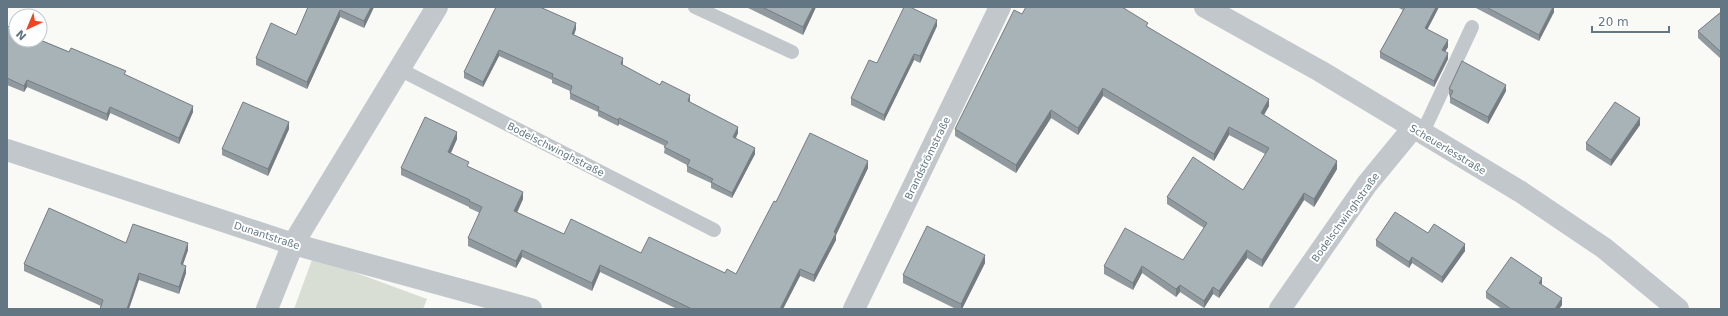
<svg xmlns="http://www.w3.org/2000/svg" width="1728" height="316" viewBox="0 0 1728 316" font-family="'DejaVu Sans',sans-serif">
	<rect width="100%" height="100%" fill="#f9f9f6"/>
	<!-- green -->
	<path fill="#d9ded5" d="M313,257L427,299L423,309H294Z"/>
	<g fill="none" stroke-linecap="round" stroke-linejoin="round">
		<!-- lane -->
		<g stroke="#c2c7cb" stroke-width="14">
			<path d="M695,7L792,52"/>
			<path d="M399,69L714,230"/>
			<path d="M1422,134L1472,27"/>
		</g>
		<!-- street -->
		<g stroke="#c2c7cb" stroke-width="22">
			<path d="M1205,7L1320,71L1521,192L1604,248L1678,309"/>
			<path d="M7,150L293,244L531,309"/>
			<path d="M267,309L293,244L437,7"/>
			<path d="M854,309L1000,7"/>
			<path d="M1280,309L1367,184L1413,128"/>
		</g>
	</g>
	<!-- wall -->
	<g fill="#909a9e">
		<path d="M308,7H374L364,28L340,17L307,89L256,65V58L296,35Z"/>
		<path d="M496,7L576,29L574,35L623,63L622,65L690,101V102L738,133L736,138L755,154L732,198L711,188V183L687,172V165L664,153L665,146L619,124L618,126L598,116V112L570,99V91L552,83V80L499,56L483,87L464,78V72Z"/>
		<path d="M746,7H816L803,35Z"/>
		<path d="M1397,7H1439L1427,30L1448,47L1445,52L1448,59L1434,87L1380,58V52L1403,10Z"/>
		<path d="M1474,7H1554V12L1539,41Z"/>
		<path d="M1721,12V59L1698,38V31Z"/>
		<path d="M1022,14L1148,27L1269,106L1264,115L1337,169L1314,207L1304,200L1262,267L1247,258L1219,298L1213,294L1204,308L1180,292L1176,297L1142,273L1133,290L1104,274V266L1183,260L1204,228L1167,204V197L1243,190L1265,154L1229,135L1214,161L1103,96L1078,135L1051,118L1016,173L955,136V129Z"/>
		<path d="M7,26L126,75L193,112L179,144L110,113L107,121L27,87L24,92L7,85Z"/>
		<path d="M937,26L920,63L914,60L884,121L851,105V98L877,63Z"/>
		<path d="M1449,89L1506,91L1488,124L1450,103V96L1449,95Z"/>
		<path d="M1640,125L1611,166L1586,150V143Z"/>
		<path d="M289,129L268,176L222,155V149Z"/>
		<path d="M457,139L451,153L469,167L523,199L517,213L564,234L725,273L736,274L776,202L868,168L836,235V240L814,282L800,276L783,309H677L600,272L592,291L522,257L516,268L468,246V238L480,213L469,208V207L401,175V168Z"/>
		<path d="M1428,233L1465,251L1442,283L1412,263L1409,268L1376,246V240Z"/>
		<path d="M126,243L188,250L183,264L186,273L179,294L139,280L101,306L24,271V264Z"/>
		<path d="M985,263L962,309H956L903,283V275Z"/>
		<path d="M1542,285L1562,305L1559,309H1502L1486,298V292Z"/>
	</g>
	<!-- shaded-wall -->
	<g fill="#767d81">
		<path d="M371,7H374L364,28V21Z"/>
		<path d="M813,7H816L803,35V27Z"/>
		<path d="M1436,7H1439L1425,34V28Z"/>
		<path d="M1553,7H1554V12L1539,41V35Z"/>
		<path d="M340,10V17L307,89V82Z"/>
		<path d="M937,20V26L920,63V56Z"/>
		<path d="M576,23V29L572,40V34Z"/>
		<path d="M1448,40V47L1442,56V50Z"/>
		<path d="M499,50V56L483,87V82Z"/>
		<path d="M1448,53V59L1434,87V81Z"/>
		<path d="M914,54V60L884,121V115Z"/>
		<path d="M623,58V63L621,70V64Z"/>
		<path d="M27,80V87L24,92V86Z"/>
		<path d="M1506,85V91L1488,124V117Z"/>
		<path d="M1103,88V96L1078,135V128Z"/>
		<path d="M690,95V101L688,107V101Z"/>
		<path d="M1269,99V106L1261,120V113Z"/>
		<path d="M193,106V112L179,144V138Z"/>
		<path d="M110,107V113L107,121V114Z"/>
		<path d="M1051,110V118L1016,173V165Z"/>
		<path d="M619,118V124L618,126V120Z"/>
		<path d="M1640,118V125L1611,166V160Z"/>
		<path d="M289,122V129L268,176V169Z"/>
		<path d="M738,127V133L733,143V137Z"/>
		<path d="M1229,127V135L1214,161V154Z"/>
		<path d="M457,132V139L448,159V152Z"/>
		<path d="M755,148V154L732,198V193Z"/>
		<path d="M868,161V168L836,235V240L814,282V275Z"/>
		<path d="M1337,161V169L1314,207V199Z"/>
		<path d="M523,192V199L514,218V211Z"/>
		<path d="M1304,193V200L1262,267V260Z"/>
		<path d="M188,243V250L181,270V264Z"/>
		<path d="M1465,244V251L1442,283V277Z"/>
		<path d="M522,250V257L516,268V261Z"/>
		<path d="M1247,250V258L1219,298V291Z"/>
		<path d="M985,255V263L962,309H961V304Z"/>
		<path d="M1412,257V263L1409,268V262Z"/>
		<path d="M600,265V272L592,291V283Z"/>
		<path d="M186,266V273L179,294V287Z"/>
		<path d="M1142,266V273L1133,290V283Z"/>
		<path d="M800,269V276L783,309H780Z"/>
		<path d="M139,273V280L129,309H127Z"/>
		<path d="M1542,278V285L1539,283Z"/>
		<path d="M1180,285V292L1176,297V289Z"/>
		<path d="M1213,287V294L1204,308V301Z"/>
		<path d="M1562,298V305L1559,309H1555Z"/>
	</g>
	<!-- building -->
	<g fill="#a8b3b8" stroke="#767d81">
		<path d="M308,7H371L364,21L340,10L307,82L256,58L271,23L296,35Z"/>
		<path d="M496,7H540L576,23L572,34L623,58L621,64L660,85L662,81L690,95L688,101L738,127L733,137L755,148L732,193L711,182L713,179L687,166L690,160L664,147L668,142L619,118L618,120L598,110L599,107L570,93L572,86L552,77L553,74L499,50L483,82L464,72Z"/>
		<path d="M762,7H813L803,27Z"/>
		<path d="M904,7H910L937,20L920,56L914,54L884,115L851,98L869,60L877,63Z"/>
		<path d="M1026,7H1122L1148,23L1146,26L1269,99L1261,113L1337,161L1314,199L1304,193L1262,260L1247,250L1219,291L1213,287L1204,301L1180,285L1176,289L1142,266L1133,283L1104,266L1125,228L1183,260L1207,223L1167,197L1193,157L1243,190L1269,148L1229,127L1214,154L1103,88L1078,128L1051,110L1016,165L955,129L1014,10L1022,14Z"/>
		<path d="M1405,7H1436L1425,28L1448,40L1442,50L1448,53L1434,81L1380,52Z"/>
		<path d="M1486,7H1553L1539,35Z"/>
		<path d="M1721,12V52L1698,31Z"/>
		<path d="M7,26L16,29V40H40L69,52L71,48L126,71L124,74L193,106L179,138L110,107L107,114L27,80L24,86L7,78Z"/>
		<path d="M1462,61L1506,85L1488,117L1450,97L1453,91L1449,89Z"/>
		<path d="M243,102L289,122L268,169L222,149Z"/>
		<path d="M1615,102L1640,118L1611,160L1586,143Z"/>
		<path d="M425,117L457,132L448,152L469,162L467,166L523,192L514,211L564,234L571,219L641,253L649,237L725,273L727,269L736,274L774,201L776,202L810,133L868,161L834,232L836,233L814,275L800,269L780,309H692L600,265L592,283L522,250L516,261L468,238L482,207L469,201L470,200L401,168Z"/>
		<path d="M49,208L126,243L133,224L188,243L181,264L186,266L179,287L139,273L127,309H100L103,300L24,264Z"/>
		<path d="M1395,212L1428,233L1434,224L1465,244L1442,277L1412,257L1409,262L1376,240Z"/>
		<path d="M927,226L985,255L961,304L903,275Z"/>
		<path d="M1511,257L1542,278L1539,283L1562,298L1555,309H1511L1486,292Z"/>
	</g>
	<g text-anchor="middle" stroke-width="4" stroke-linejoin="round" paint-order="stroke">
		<!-- street labels -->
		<g font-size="10" fill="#627783" stroke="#fff">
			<text transform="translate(556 149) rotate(27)" y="4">Bodelschwinghstraße</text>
			<text transform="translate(1448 149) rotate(31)" y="4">Scheuerlesstraße</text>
			<text transform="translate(927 158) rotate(-64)" y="4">Brandströmstraße</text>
			<text transform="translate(1345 217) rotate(-54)" y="4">Bodelschwinghstraße</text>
			<text transform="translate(267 235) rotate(18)" y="4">Dunantstraße</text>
		</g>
	</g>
	<!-- border -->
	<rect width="1728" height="316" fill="none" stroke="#627783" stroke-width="16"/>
	<!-- north arrow -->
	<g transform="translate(28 28) rotate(224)"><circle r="19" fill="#ffffff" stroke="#c0c9cd"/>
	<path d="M0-3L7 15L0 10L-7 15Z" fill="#ee4421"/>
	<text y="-6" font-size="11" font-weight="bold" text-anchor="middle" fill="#627783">N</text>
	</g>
	<!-- scale -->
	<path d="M1592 26v6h77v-6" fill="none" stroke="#627783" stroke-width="2"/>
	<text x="1598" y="26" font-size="12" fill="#627783" stroke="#ffffff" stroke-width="3" paint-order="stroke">20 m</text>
</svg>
